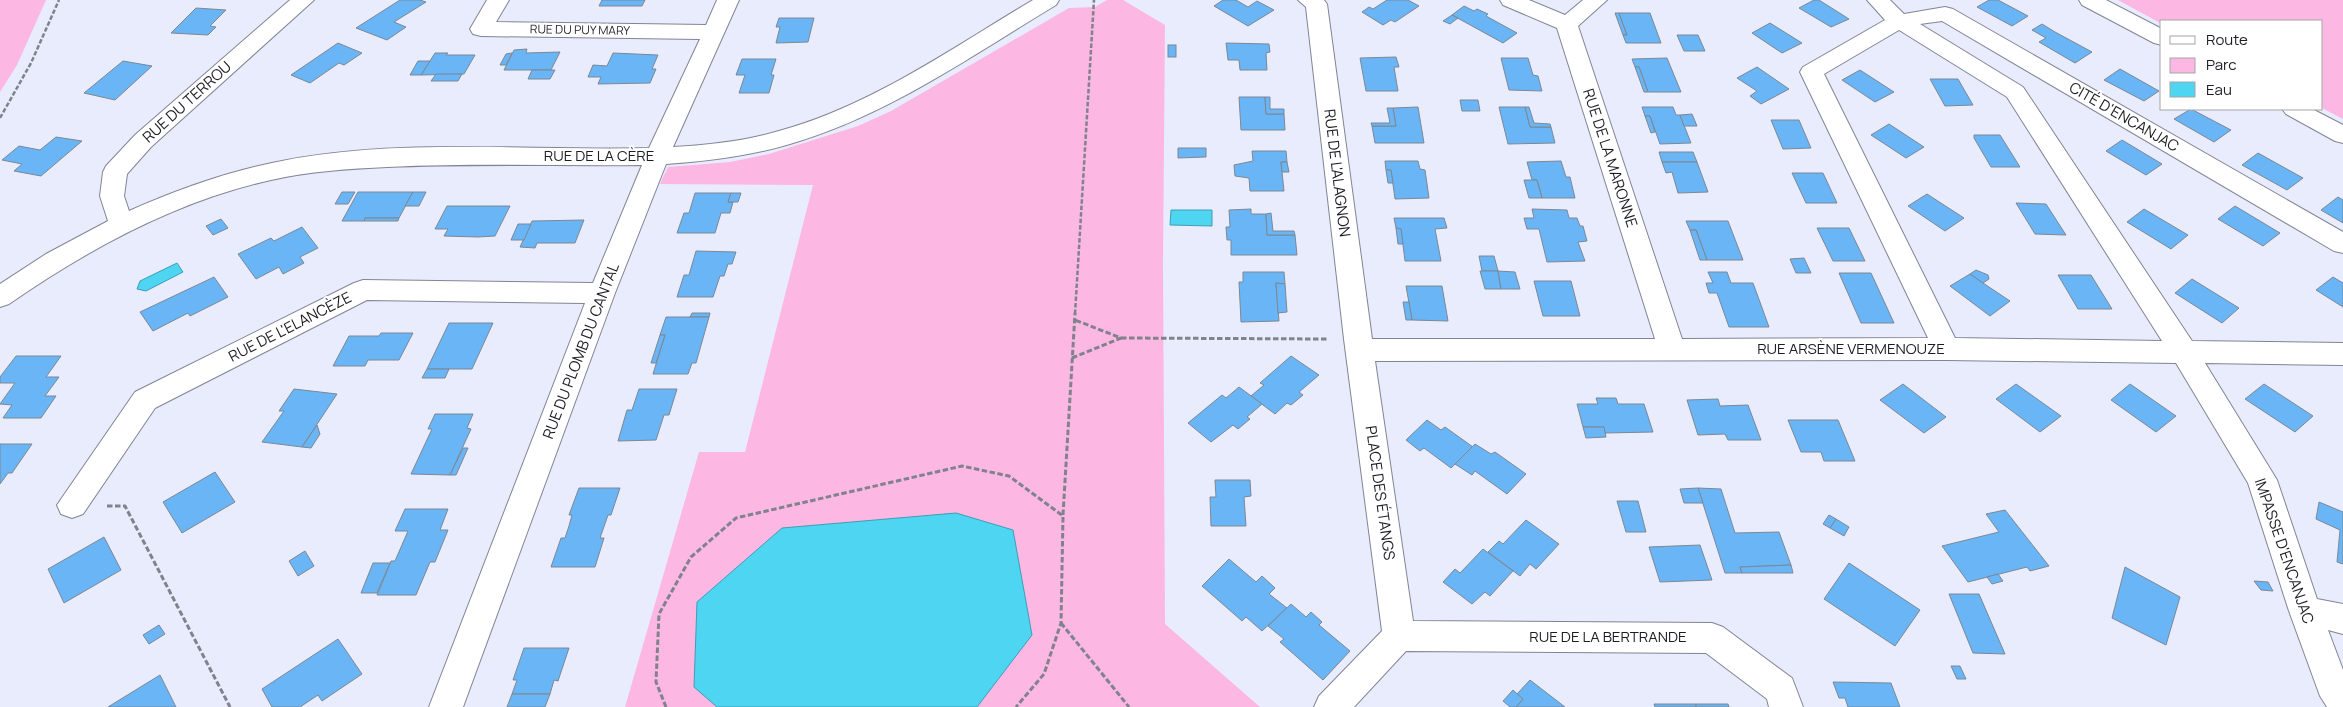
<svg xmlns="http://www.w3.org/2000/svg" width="2343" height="707" viewBox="0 0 2343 707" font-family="Manrope,sans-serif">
	<rect width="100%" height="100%" fill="#e9ecfd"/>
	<!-- green -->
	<g fill="#fcb7e3">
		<path d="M0,0H46L17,65L0,92Z"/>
		<path d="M1107,0H1123L1165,25L1163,265L1165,624L1260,707H625L699,452H745L813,185L660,184L668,167L730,162L769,154L858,126L891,111L1069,8L1095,7Z"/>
		<path d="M2118,0H2343V119L2322,108V21H2162V24Z"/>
	</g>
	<!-- water -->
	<g fill="#4ed5f1" stroke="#3f9eb3">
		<path d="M1171,210H1212V226L1170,225Z"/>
		<path d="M177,263L183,272L146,291L137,289L140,281Z"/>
		<path d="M956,513L1013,530L1032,635L977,707H717L694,687L697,602L782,528Z"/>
	</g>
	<!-- building -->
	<g fill="#69b5f6" stroke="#7c8894">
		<path d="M400,0H420L426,2L394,22L406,27L387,40L356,28Z"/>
		<path d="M602,0H645L642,6H599Z"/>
		<path d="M1223,0H1236L1248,7L1257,1L1274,10L1248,26L1214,6Z"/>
		<path d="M1387,0H1408L1419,6L1395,22L1391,20L1383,25L1362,12L1369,7L1373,9Z"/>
		<path d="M1814,0H1819L1849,19L1831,27L1799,8Z"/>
		<path d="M1989,0H1998L2028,16L2012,26L1977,7Z"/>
		<path d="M1464,6L1474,11L1477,9L1488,14L1486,16L1517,33L1503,43L1452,15Z"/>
		<path d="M196,8L226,10L210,26L216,27L208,35L171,33Z"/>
		<path d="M1615,13H1619L1627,35H1623Z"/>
		<path d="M1619,13H1650L1661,43H1626L1623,35H1627Z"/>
		<path d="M1452,15L1458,18L1450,24L1443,21Z"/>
		<path d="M779,18H814L808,42L776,43L780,27H776Z"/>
		<path d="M1770,23L1802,43L1782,53L1752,33Z"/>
		<path d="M2042,24L2055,32L2092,52L2075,63L2039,42L2046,38L2032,30Z"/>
		<path d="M1677,35H1698L1705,51H1684Z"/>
		<path d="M338,43L362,53L344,65L339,63L310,83L291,75Z"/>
		<path d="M1226,43L1269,44L1270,52L1266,53L1267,70H1240L1239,60H1228Z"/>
		<rect x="1168" y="45" width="8" height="12"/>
		<path d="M527,49L526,53L560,52L551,70H504L514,50Z"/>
		<path d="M435,53H448L446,55H475L464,74L421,75Z"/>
		<path d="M512,53L506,65H500L506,54Z"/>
		<path d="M613,53L658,55L652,69H656L650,83L598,84L601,77H588L593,65L607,66Z"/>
		<path d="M1396,57L1399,67H1394L1398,91H1366L1360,58Z"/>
		<path d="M1501,58H1528L1533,75L1538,76L1542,91L1509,90Z"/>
		<path d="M1667,58L1681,92H1648L1639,67H1635L1632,59Z"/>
		<path d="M742,59H776L771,75H774L769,93H739L745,75H736Z"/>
		<path d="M123,61L152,66L115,100L84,93Z"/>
		<path d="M418,61H430L421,75H410Z"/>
		<path d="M1635,67H1639L1648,92H1644Z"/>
		<path d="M1757,67L1789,89L1761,104L1750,96L1757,91L1737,78Z"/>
		<path d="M2120,69L2159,91L2144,101L2104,80Z"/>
		<path d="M532,70H555L550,79H528Z"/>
		<path d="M1860,70L1894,92L1875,102L1842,80Z"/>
		<path d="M436,74H462L458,81H431Z"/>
		<path d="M1930,79H1958L1973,105L1945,106Z"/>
		<path d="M1239,97H1265L1266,114H1284L1285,130H1241Z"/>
		<path d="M1265,97H1270V109H1284V114H1266Z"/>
		<path d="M1460,100H1478L1480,111H1462Z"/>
		<path d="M1418,107L1424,143H1375L1372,126H1396L1393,108Z"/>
		<path d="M1499,107H1525L1530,127H1551L1555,143L1508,144Z"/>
		<path d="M1525,107H1529L1534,123L1550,124L1551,127H1530Z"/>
		<path d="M1642,107H1673L1676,115H1680L1691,143L1660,144L1650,116H1645Z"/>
		<path d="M1387,108H1393L1396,126H1372L1371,123H1390Z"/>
		<path d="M2191,109L2231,130L2214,142L2174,119Z"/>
		<path d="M1692,114L1697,126H1684L1680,115Z"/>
		<path d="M1645,116H1650L1655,132L1651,133Z"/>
		<path d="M1771,120H1799L1811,148L1783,149Z"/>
		<path d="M1889,124L1924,147L1906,158L1871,135Z"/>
		<path d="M1974,135H2000L2020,167H1991L1974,138Z"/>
		<path d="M56,137L82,141L41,176L14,171L22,164L2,160L19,146L40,150Z"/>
		<path d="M2122,140L2162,164L2146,175L2106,151Z"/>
		<path d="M1178,148H1206V157L1178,158Z"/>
		<path d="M1252,151H1286L1287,162H1281L1284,191H1250L1249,178L1235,176L1234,165L1253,161Z"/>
		<path d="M1659,152H1693L1697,162H1662Z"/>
		<path d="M2258,153L2303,178L2287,190L2242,165Z"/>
		<path d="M1385,161H1418L1420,169L1425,170L1429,198L1395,199L1391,170H1386Z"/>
		<path d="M1561,161L1566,177H1570L1575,198H1542L1537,180H1532L1527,162Z"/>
		<path d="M1281,162H1287L1289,172H1282Z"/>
		<path d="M1662,162H1697L1708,192L1678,193L1672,172L1666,173Z"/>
		<path d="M1386,170H1391L1393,183H1388Z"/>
		<path d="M1792,173H1823L1837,203H1806Z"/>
		<path d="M1524,180H1537L1542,198H1529Z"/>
		<path d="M342,192H355L348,204H335Z"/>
		<path d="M358,192H413L399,218H365L364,221H342Z"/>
		<path d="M413,192H426L419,206H405Z"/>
		<path d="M695,193H731L728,202H733L730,213H721L715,233H677L684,213H689Z"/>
		<path d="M731,193H741L738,202H728Z"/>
		<path d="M1927,194L1964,218L1945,231L1908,206Z"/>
		<path d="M2338,197L2343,200V223L2321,210Z"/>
		<path d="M2016,203L2046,204L2066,235L2035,234Z"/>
		<path d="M447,206H510L495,236L478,237L444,236L448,229H435Z"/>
		<path d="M2235,206L2280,233L2263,246L2218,219Z"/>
		<path d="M1251,209V214H1266L1267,235H1295L1297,255H1231V240H1227L1226,227H1230L1229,210Z"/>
		<path d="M1532,209L1567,210L1569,218H1577L1580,226H1583L1587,241L1578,242L1585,261L1547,262L1539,229H1527L1524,218H1534Z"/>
		<path d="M2144,209L2188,235L2171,249L2127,222Z"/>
		<path d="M1271,213L1273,231H1294L1295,235H1267L1266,214Z"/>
		<path d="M365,218H399L398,221H364Z"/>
		<path d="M1394,218H1444L1447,228L1435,229L1441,261H1405L1401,229L1396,228Z"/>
		<path d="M221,219L228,228L213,235L206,226Z"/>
		<path d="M584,220L575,243H537L535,248L520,247L532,221Z"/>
		<path d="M1686,221H1728L1743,260H1707L1696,230H1690Z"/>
		<path d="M518,224H531L524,240H511Z"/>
		<path d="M302,227L318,248L300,257L304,263L283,274L279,267L256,279L238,254L271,238L274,241Z"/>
		<path d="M1396,228L1401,229L1403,244H1398Z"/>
		<path d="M1817,228H1849L1865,261H1833Z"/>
		<path d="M1690,230H1696L1707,260H1700Z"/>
		<path d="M696,251L736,252L732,264H728L724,276H720L713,297H677L684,275H689Z"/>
		<path d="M1479,256H1494L1498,271H1482Z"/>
		<path d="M1804,258L1811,273H1796L1790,259Z"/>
		<path d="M1976,270L1988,275L1989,279L1983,283L1970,274Z"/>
		<path d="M1480,271H1498L1501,289H1485Z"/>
		<path d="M1498,271L1515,272L1520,289H1501Z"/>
		<path d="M1243,272H1284L1285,284L1276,283L1279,321L1241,322L1239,282H1243Z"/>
		<path d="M1708,272H1727L1731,283H1753L1769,327H1729L1717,293H1709L1706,283H1713Z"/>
		<path d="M1839,273H1871L1894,323H1861Z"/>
		<path d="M1970,274L1983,283L2010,301L1990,316L1950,286Z"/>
		<path d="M2058,275H2091L2112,309H2078Z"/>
		<path d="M214,277L228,297L190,316L188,313L153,331L140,312Z"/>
		<path d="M2333,277L2343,283V307L2316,290Z"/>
		<path d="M2192,279L2239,308L2222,323L2175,293Z"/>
		<path d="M1534,281H1571L1580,316H1543Z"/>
		<path d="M1276,283L1285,284L1287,312L1278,313Z"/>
		<path d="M1406,286H1442L1448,321L1412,320Z"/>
		<path d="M1403,302H1409L1412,320H1406Z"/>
		<path d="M692,313H710L709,317H690Z"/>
		<path d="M666,317H709L696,363H692L688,374H653L665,335H660Z"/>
		<path d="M449,323H493L472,369H427Z"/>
		<path d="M381,333H413L399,360H368L365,366H333L349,336H379Z"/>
		<path d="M660,335H665L656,363H651Z"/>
		<path d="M16,356H61L46,377H59L45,396H56L41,418H3L12,405L0,404L15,383H0V377Z"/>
		<path d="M1291,356L1319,375L1299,392L1303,395L1291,405L1287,403L1275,414L1251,396L1264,385L1260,383Z"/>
		<path d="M427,369H449L445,378H422Z"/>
		<path d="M1903,384L1946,417L1924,433L1880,400Z"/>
		<path d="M2016,384L2061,416L2040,432L1996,399Z"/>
		<path d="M2130,384L2176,416L2156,432L2111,400Z"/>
		<path d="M2264,384L2313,416L2295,432L2245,399Z"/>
		<path d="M1239,387L1262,404L1247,417L1250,419L1238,429L1233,425L1211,442L1188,423L1222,395L1226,398Z"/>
		<path d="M294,389L337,394L302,447L262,442L284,411H279Z"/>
		<path d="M639,389H677L669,415H664L656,440L618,441L627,410H632Z"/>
		<path d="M1596,398H1616L1618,404H1644L1653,432L1605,433L1604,427H1583L1577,404H1598Z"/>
		<path d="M1718,399L1720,406L1748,405L1761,440H1728L1725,434L1698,435L1687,400Z"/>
		<path d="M435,414H473L467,428L471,429L450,475L411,474L432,429H428Z"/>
		<path d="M1427,420L1441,430L1445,427L1473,447L1451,468L1424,448L1420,451L1406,440Z"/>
		<path d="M1788,420H1838L1855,461H1824L1821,452H1801Z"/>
		<path d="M317,425L320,434L311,448L302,447Z"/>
		<path d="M1583,427H1604L1606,437L1586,438Z"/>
		<path d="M0,444H32L12,473H8L0,484Z"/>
		<path d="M1475,444L1491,454L1495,452L1526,474L1507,494L1475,471L1472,475L1455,464Z"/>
		<path d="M463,448H468L456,475H450Z"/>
		<path d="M215,472L235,502L182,533L163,502Z"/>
		<path d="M1215,480H1250L1251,496L1244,497L1246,526H1211L1210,497H1216Z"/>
		<path d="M579,488H620L611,515H608L600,538H604L595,567H551L561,538H565L569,526L572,515H569Z"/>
		<path d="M1698,488L1721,489L1735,533L1779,532L1791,565L1740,567L1742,573H1725Z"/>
		<path d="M1698,488L1703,503H1684L1680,489Z"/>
		<path d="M1617,501H1638L1646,532H1626Z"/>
		<path d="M2319,502L2343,512V564L2337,562L2340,530L2316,519Z"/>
		<path d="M405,509H448L440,530H448L435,562H430L416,595H377L391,561H395L408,531H395Z"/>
		<path d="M2005,510L2049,566L2030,571L2027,567L1968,582L1942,546L1999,532L1986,514Z"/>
		<path d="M1829,515L1836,519L1830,528L1823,524Z"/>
		<path d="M1836,519L1849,527L1844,536L1830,528Z"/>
		<path d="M1526,520L1559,544L1536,569L1530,564L1520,576L1488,552L1499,541L1503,544Z"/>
		<path d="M104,537L121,570L64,603L48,569Z"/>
		<path d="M1700,545L1712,580L1660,582L1649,547Z"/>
		<path d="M1483,549L1513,571L1490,596L1485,592L1472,604L1443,582L1455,569L1460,573Z"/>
		<path d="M305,551L314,566L298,576L289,561Z"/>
		<path d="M1229,559L1256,582L1262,576L1275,588L1269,594L1287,608L1262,631L1246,617L1242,621L1202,586Z"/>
		<path d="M373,563H390L377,593H361Z"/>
		<path d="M1849,563L1920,610L1895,646L1824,599Z"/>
		<path d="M1791,565L1793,573H1742L1740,567Z"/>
		<path d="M2125,567L2180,597L2166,645L2112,618Z"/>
		<path d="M1998,574L2003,581L1992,584L1987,577Z"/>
		<path d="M2254,581L2268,582L2273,591L2261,590Z"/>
		<path d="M1949,594H1979L2005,654L1973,653Z"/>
		<path d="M1291,604L1306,617L1311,612L1322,622L1319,625L1350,651L1323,680L1280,642L1284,639L1268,626Z"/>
		<path d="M159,625L165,634L149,644L143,635Z"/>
		<path d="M338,639L362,674L322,701L318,695L300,707H272L262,689Z"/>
		<path d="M524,648H569L558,681L554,680L550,694H512L517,680H513Z"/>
		<path d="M1951,666H1960L1966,679H1957Z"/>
		<path d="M160,675L176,707H108Z"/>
		<path d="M1530,680L1565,707H1516L1523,699L1517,694Z"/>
		<path d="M1833,682L1891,683L1900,707H1848L1845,698H1839Z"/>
		<path d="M1513,690L1523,699L1516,707H1510L1503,701Z"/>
		<path d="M512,694H550L545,707H507Z"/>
		<path d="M1654,704H1696V707H1655Z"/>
		<path d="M1696,704H1728L1729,707H1696Z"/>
	</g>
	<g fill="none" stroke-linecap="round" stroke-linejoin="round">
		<defs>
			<g id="minor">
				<path d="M290,0H314L151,147L127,174L124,196L129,211C174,191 224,173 272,163C392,137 526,151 649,148L700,39L481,36L473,34L470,29L487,0H509L496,22L706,25L717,0H739L673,147C709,145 745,141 779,131C871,106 952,48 1033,0H1059L1056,5C971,56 887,116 790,144C750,156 708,161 666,164L615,293L463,707H429L585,303L367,300L155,408L83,514L72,518L61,514L57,505L135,392L354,283L363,280L593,283L642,165C557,166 473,163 388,167C349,169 309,171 271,180C177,201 88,249 9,304L0,307V284L46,254L108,221L100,196L103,172L106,166L135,135Z"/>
				<path d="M1298,0H1324L1327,4L1372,339H1655L1557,28L1503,5L1500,0H1529L1565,15L1583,0H1607L1578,26L1682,339L1928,338L1800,72L1803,67L1885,20L1867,0H1890L1904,14L1945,7L1953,9L2343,232V253L2334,251L1942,21L1920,24L2023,87L2192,341L2343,343V365L2205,363L2277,480L2317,599L2343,604V634L2328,630L2343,670V707H2327L2320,696L2289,611L2248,483L2176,363L1947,360L1375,361L1413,621L1712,623L1723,627L1792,678L1803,707H1769L1767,699L1706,653L1406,651L1354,707H1314L1319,696L1382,631L1344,339L1306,7ZM1899,30L2007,97L2162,341L1955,338L1824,74Z"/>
			</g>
			<g id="major">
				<path d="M2079,0H2106L2162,29V45L2154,43L2082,5Z"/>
				<path d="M2282,109H2312L2343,125V143L2335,141L2286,114Z"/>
			</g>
		</defs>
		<!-- minor casing -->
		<use href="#minor" stroke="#818493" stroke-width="2"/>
		<!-- major casing -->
		<use href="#major" stroke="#818493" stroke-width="2"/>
		<!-- path-far1 -->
		<g stroke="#80828e" stroke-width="2.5" stroke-dasharray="4.5 2" stroke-linecap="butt">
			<path d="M0,118L31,63L59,0"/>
			<path d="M1075,314L1094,0"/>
		</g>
		<!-- path -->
		<g stroke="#80828e" stroke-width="3" stroke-dasharray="5.5 2.5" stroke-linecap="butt">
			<path d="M1121,338L1328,339"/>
			<path d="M1072,358L1121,338L1075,320"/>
			<path d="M107,506H125L230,707"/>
			<path d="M1063,515L1075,313"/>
			<path d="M1061,623L1129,707"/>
			<path d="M666,707L656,682L659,614L691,557L736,518L962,466L1009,476L1063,516L1061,623L1044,674L1016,707"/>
		</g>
		<!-- minor -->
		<use href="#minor" fill="#fff" fill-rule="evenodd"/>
		<!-- major -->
		<use href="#major" fill="#fff" fill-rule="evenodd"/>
	</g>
	<g text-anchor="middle" stroke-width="4" stroke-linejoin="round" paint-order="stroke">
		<!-- far-street labels -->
		<g font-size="12" fill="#1c1d23" stroke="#fff">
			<text transform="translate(580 30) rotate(1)" y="4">RUE DU PUY MARY</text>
		</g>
		<!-- street labels -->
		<g font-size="15" fill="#1c1d23" stroke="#fff">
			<text transform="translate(187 102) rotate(-42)" y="5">RUE DU TERROU</text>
			<text transform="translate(2124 117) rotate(30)" y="5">CITÉ D'ENCANJAC</text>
			<text x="599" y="161">RUE DE LA CÈRE</text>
			<text transform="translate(1610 158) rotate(72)" y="5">RUE DE LA MARONNE</text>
			<text transform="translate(1337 173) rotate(83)" y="5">RUE DE L'ALAGNON</text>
			<text transform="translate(290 327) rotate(-27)" y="5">RUE DE L'ELANCÈZE</text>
			<text x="1851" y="354">RUE ARSÈNE VERMENOUZE</text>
			<text transform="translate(581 351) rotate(-69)" y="5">RUE DU PLOMB DU CANTAL</text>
			<text transform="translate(1380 493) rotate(82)" y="5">PLACE DES ÉTANGS</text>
			<text transform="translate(2284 551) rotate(71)" y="5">IMPASSE D'ENCANJAC</text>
			<text x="1608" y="642">RUE DE LA BERTRANDE</text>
		</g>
	</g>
	<!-- legend -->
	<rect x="2160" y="20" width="162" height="90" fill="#ffffff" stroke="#a4a5a7"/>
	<rect x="2170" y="36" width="25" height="8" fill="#ffffff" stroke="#a4a5a7"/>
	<text x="2206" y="45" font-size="15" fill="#1c1d23">Route</text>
	<rect x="2170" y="58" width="25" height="15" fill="#fcb7e3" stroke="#a4a5a7"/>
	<text x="2206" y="70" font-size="15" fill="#1c1d23">Parc</text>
	<rect x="2170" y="82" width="25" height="15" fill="#4ed5f1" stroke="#a4a5a7"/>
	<text x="2206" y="95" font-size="15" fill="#1c1d23">Eau</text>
</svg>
